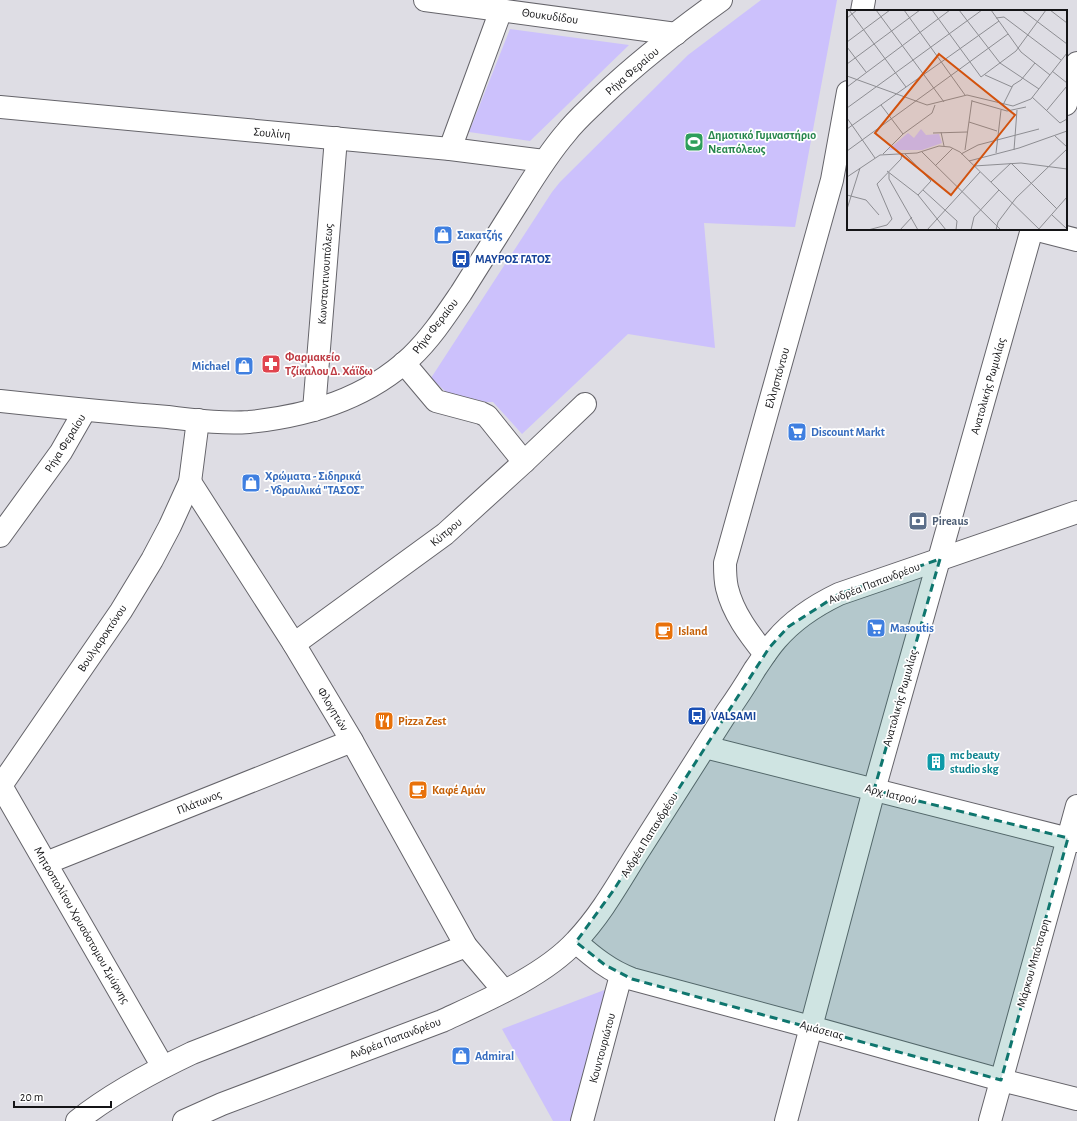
<svg xmlns="http://www.w3.org/2000/svg" width="1077" height="1121" viewBox="0 0 1077 1121" font-family="'Alegreya Sans',sans-serif">
	<rect width="100%" height="100%" fill="#dedde4"/>
	<!-- green -->
	<g fill="#ccc1fc">
		<path d="M761,0H837L795,227L704,223L715,348L628,334L522,434L493,402H486L446,392L431,378L552,192L560,182L688,55Z"/>
		<path d="M510,29L629,45L530,141L469,132Z"/>
		<path d="M607,989L572,1121H553L502,1029Z"/>
	</g>
	<g fill="none" stroke-linecap="round" stroke-linejoin="round">
		<defs>
			<g id="minor">
				<path d="M425,0L676,34"/>
				<path d="M862,11L864,0"/>
				<path d="M1066,104L1077,63"/>
				<path d="M0,107L450,149L544,161"/>
				<path d="M450,149L501,10"/>
				<path d="M1034,229L1077,240"/>
				<path d="M404,363L436,401L481,413L487,416L524,462"/>
				<path d="M0,401C56,407 112,413 168,417C194,420 222,424 249,422C309,416 366,399 411,357C431,338 446,315 461,293C480,263 498,234 517,204C532,180 547,155 566,133C576,120 589,109 601,97C638,62 679,30 721,0"/>
				<path d="M314,410L336,138"/>
				<path d="M190,482L294,644L352,741L466,946L504,991"/>
				<path d="M0,536L61,452L85,410"/>
				<path d="M294,644L445,534L524,462L585,404"/>
				<path d="M765,654C749,634 733,613 727,588C725,580 725,571 725,563L832,180L848,92"/>
				<path d="M705,747L1077,841"/>
				<path d="M0,784L163,1067"/>
				<path d="M0,787L121,611L152,560L170,526L190,482L198,420"/>
				<path d="M46,863L352,741"/>
				<path d="M576,942C593,957 610,971 632,979L811,1027L1001,1080L1077,1099"/>
				<path d="M77,1121C112,1093 152,1072 192,1053L466,946"/>
				<path d="M582,1121L621,975"/>
				<path d="M786,1121L874,790L1032,229"/>
				<path d="M990,1121L1077,806"/>
			</g>
			<path id="major" d="M184,1121L222,1104L442,1021C485,1001 544,976 576,941C600,916 618,884 636,855C667,807 697,759 727,712C737,698 746,684 755,669C762,659 768,649 776,640C793,620 816,605 839,594L1077,512"/>
		</defs>
		<!-- minor casing -->
		<use href="#minor" stroke="#65646a" stroke-width="24"/>
		<!-- major casing -->
		<use href="#major" stroke="#65646a" stroke-width="24"/>
		<!-- minor -->
		<use href="#minor" stroke="#fff" stroke-width="22"/>
		<!-- major -->
		<use href="#major" stroke="#fff" stroke-width="22"/>
	</g>
	<!-- marked area -->
	<path fill="#0f766e" fill-opacity="0.2" stroke="#0f766e" stroke-width="3" stroke-dasharray="8 5" stroke-linejoin="round" d="M940,559L874,790L1068,838L1001,1080L632,979L605,965L576,942L613,891L769,648L788,627L839,594Z"/>
	<!-- icons -->
	<defs>
		<symbol id="stadium-square" viewBox="-11 -11 22 22"><rect x="-9" y="-9" width="18" height="18" rx="4" fill="#2e9e5b" stroke="#fff"/><path d="M0-5a6.5 5 0 1 0 0 10a6.5 5 0 1 0 0-10ZM-3.5-1.8h7v3.6h-7Z" fill="#fff"/></symbol>
		<symbol id="shop-square" viewBox="-11 -11 22 22"><rect x="-9" y="-9" width="18" height="18" rx="4" fill="#3f7fe0" stroke="#fff"/><path d="M-5-2.5h2.3a2.7 3.5 0 0 1 5.4 0H5L5.5 6h-11ZM-1.5-2.5h3a1.5 2.3 0 0 0-3 0Z" fill="#fff"/></symbol>
		<symbol id="bus-square" viewBox="-11 -11 22 22"><rect x="-9" y="-9" width="18" height="18" rx="4" fill="#1a4fb4" stroke="#fff"/><path d="M-5-6H5V4H4V6H2V4H-2V6H-4V4H-5ZM-3.5-4V0h7V-4ZM-3.5 1.2v1.5H-2V1.2ZM2 1.2v1.5H3.5V1.2Z" fill="#fff"/></symbol>
		<symbol id="pharmacy-square" viewBox="-11 -11 22 22"><rect x="-9" y="-9" width="18" height="18" rx="4" fill="#e0444e" stroke="#fff"/><path d="M-2-6h4v4h4v4h-4v4h-4v-4h-4v-4h4Z" fill="#fff"/></symbol>
		<symbol id="supermarket-square" viewBox="-11 -11 22 22"><rect x="-9" y="-9" width="18" height="18" rx="4" fill="#3f7fe0" stroke="#fff"/><path d="M-6-5.5h2.5l.6 2H6L4.5 2H-2.5L-4.4-4H-6ZM-1.5 3.2a1.3 1.3 0 1 0 .1 0ZM3 3.2a1.3 1.3 0 1 0 .1 0Z" fill="#fff"/></symbol>
		<symbol id="bank-square" viewBox="-11 -11 22 22"><rect x="-9" y="-9" width="18" height="18" rx="4" fill="#5c6f8a" stroke="#fff"/><path d="M-6-4H6V4H-6ZM0-2.3a2.3 2.3 0 1 0 0 4.6a2.3 2.3 0 1 0 0-4.6Z" fill="#fff"/></symbol>
		<symbol id="cafe-square" viewBox="-11 -11 22 22"><rect x="-9" y="-9" width="18" height="18" rx="4" fill="#e8710a" stroke="#fff"/><path d="M-5.5-4.5H6V0H3Q3 3.5 0 3.5H-2.5Q-5.5 3.5-5.5 0ZM3-3.2v2h1.7v-2ZM-6 4.5H4V6H-6Z" fill="#fff"/></symbol>
		<symbol id="restaurant-square" viewBox="-11 -11 22 22"><rect x="-9" y="-9" width="18" height="18" rx="4" fill="#e8710a" stroke="#fff"/><path d="M-5-6h1v4h1v-4h1v4h1v-4h1v5L-1.5 .5V6h-2V.5L-5-1ZM5-6V6H3V1.5H1.5Q1.5-4 5-6Z" fill="#fff"/></symbol>
		<symbol id="building-square" viewBox="-11 -11 22 22"><rect x="-9" y="-9" width="18" height="18" rx="4" fill="#0f9aa8" stroke="#fff"/><path d="M-4-6H4V6H1V3H-1V6H-4ZM-2.5-4.3h1.7v1.8h-1.7ZM.8-4.3h1.7v1.8H.8ZM-2.5-1h1.7V.8h-1.7ZM.8-1h1.7V.8H.8Z" fill="#fff"/></symbol>
	</defs>
	<g fill-rule="evenodd">
		<use href="#stadium-square" x="683" y="131" width="22" height="22"/>
		<use href="#shop-square" x="432" y="224" width="22" height="22"/>
		<use href="#bus-square" x="450" y="248" width="22" height="22"/>
		<use href="#pharmacy-square" x="260" y="353" width="22" height="22"/>
		<use href="#shop-square" x="233" y="355" width="22" height="22"/>
		<use href="#supermarket-square" x="786" y="421" width="22" height="22"/>
		<use href="#shop-square" x="240" y="472" width="22" height="22"/>
		<use href="#bank-square" x="907" y="510" width="22" height="22"/>
		<use href="#supermarket-square" x="865" y="617" width="22" height="22"/>
		<use href="#cafe-square" x="653" y="620" width="22" height="22"/>
		<use href="#bus-square" x="686" y="705" width="22" height="22"/>
		<use href="#restaurant-square" x="373" y="710" width="22" height="22"/>
		<use href="#building-square" x="925" y="751" width="22" height="22"/>
		<use href="#cafe-square" x="407" y="779" width="22" height="22"/>
		<use href="#shop-square" x="450" y="1045" width="22" height="22"/>
	</g>
	<g text-anchor="middle" stroke-width="3.5" stroke-linejoin="round" paint-order="stroke">
		<!-- street labels -->
		<g font-size="12" fill="#141416" stroke="#fff">
			<text transform="translate(550 16) rotate(8)" y="4">Θουκυδίδου</text>
			<text transform="translate(632 71) rotate(-41)" y="4">Ρήγα Φεραίου</text>
			<text transform="translate(272 133) rotate(5)" y="4">Σουλίνη</text>
			<text transform="translate(325 274) rotate(-86)" y="4">Κωνσταντινουπόλεως</text>
			<text transform="translate(435 326) rotate(-52)" y="4">Ρήγα Φεραίου</text>
			<text transform="translate(777 378) rotate(-74)" y="4">Ελλησπόντου</text>
			<text transform="translate(988 386) rotate(-74)" y="4">Ανατολικής Ρωμυλίας</text>
			<text transform="translate(65 443) rotate(-58)" y="4">Ρήγα Φεραίου</text>
			<text transform="translate(446 532) rotate(-40)" y="4">Κύπρου</text>
			<text transform="translate(874 583) rotate(-21)" y="4">Ανδρέα Παπανδρέου</text>
			<text transform="translate(102 638) rotate(-56)" y="4">Βουλγαροκτόνου</text>
			<text transform="translate(900 698) rotate(-74)" y="4">Ανατολικής Ρωμυλίας</text>
			<text transform="translate(333 709) rotate(59)" y="4">Φλογητών</text>
			<text transform="translate(891 794) rotate(14)" y="4">Αρχ. Ιατρού</text>
			<text transform="translate(199 802) rotate(-22)" y="4">Πλάτωνος</text>
			<text transform="translate(649 835) rotate(-58)" y="4">Ανδρέα Παπανδρέου</text>
			<text transform="translate(82 925) rotate(60)" y="4">Μητροπολίτου Χρυσόστομου Σμύρνης</text>
			<text transform="translate(1033 963) rotate(-74)" y="4">Μάρκου Μπότσαρη</text>
			<text transform="translate(822 1030) rotate(15)" y="4">Αμάσειας</text>
			<text transform="translate(395 1038) rotate(-21)" y="4">Ανδρέα Παπανδρέου</text>
			<text transform="translate(602 1048) rotate(-75)" y="4">Κουντουριώτου</text>
		</g>
		<!-- leisure labels -->
		<g font-size="12" font-weight="bold" fill="#27864d" stroke="#fff" text-anchor="start">
			<text x="708" y="139">Δημοτικό Γυμναστήριο<tspan x="708" dy="14">Νεαπόλεως</tspan></text>
		</g>
		<!-- shop labels -->
		<g font-size="12" font-weight="bold" fill="#366cbe" stroke="#fff" text-anchor="start">
			<text x="457" y="239">Σακατζής</text>
			<text x="230" y="370" text-anchor="end">Michael</text>
			<text x="811" y="436">Discount Markt</text>
			<text x="265" y="480">Χρώματα - Σιδηρικά<tspan x="265" dy="14">- Υδραυλικά "ΤΑΣΟΣ"</tspan></text>
			<text x="890" y="632">Masoutis</text>
			<text x="475" y="1060">Admiral</text>
		</g>
		<!-- transit labels -->
		<g font-size="12" font-weight="bold" fill="#164399" stroke="#fff" text-anchor="start">
			<text x="475" y="263">ΜΑΥΡΟΣ ΓΑΤΟΣ</text>
			<text x="711" y="720">VALSAMI</text>
		</g>
		<!-- health labels -->
		<g font-size="12" font-weight="bold" fill="#be3a42" stroke="#fff" text-anchor="start">
			<text x="285" y="361">Φαρμακείο<tspan x="285" dy="14">Τζίκαλου Δ. Χάϊδω</tspan></text>
		</g>
		<!-- service labels -->
		<g font-size="12" font-weight="bold" fill="#4e5e75" stroke="#fff" text-anchor="start">
			<text x="932" y="525">Pireaus</text>
		</g>
		<!-- food labels -->
		<g font-size="12" font-weight="bold" fill="#c56008" stroke="#fff" text-anchor="start">
			<text x="678" y="635">Island</text>
			<text x="398" y="725">Pizza Zest</text>
			<text x="432" y="794">Καφέ Αμάν</text>
		</g>
		<!-- culture labels -->
		<g font-size="12" font-weight="bold" fill="#0d838f" stroke="#fff" text-anchor="start">
			<text x="950" y="759">mc beauty<tspan x="950" dy="14">studio skg</tspan></text>
		</g>
	</g>
	<!-- overview -->
	<g transform="translate(847 10)">
		<rect width="220" height="220" fill="#dedde4"/>
		<path d="M74,119L79,125L92,124L95,133L75,140H41L61,123L67,128Z" fill="#ccc1fc"/>
		<path fill="none" stroke="#8d8d92" stroke-width="1" d="M2,0L59,77M29,0L97,92M57,0L118,85M85,0L134,67L169,41L199,0M112,0L153,53L192,79M144,0L174,42L203,65M175,0L220,34M203,0L220,13M0,8L10,0M149,8L157,7L214,50M0,32L43,0M0,37L19,62M0,54L73,0M205,61L220,73M138,65L165,77M0,66L80,95L120,85L166,96L184,89L220,43M0,77L103,0M185,87L213,113L220,109M125,91L160,101L179,97M34,95L56,124M156,95L166,75L174,70L188,53M0,98L135,0M200,100L220,76M0,108L28,148M122,112L150,121M0,119L152,11M94,122L97,136M86,123L120,122M208,126L220,137M118,140L125,90M167,140L170,100M0,141L161,24M75,142L154,220M149,143L154,100M36,144L56,124L85,103L88,95M58,144L84,171L71,185M114,144L131,135L192,119M122,151L172,138L220,121M88,156L106,138M127,156L174,153L220,159M40,161L71,185L99,220M42,163V169L71,220M0,167L33,145L70,143L92,136L103,137L113,142L193,220M144,172L164,153L210,199M76,180L110,211L109,220M0,185L19,190L32,205M0,199L13,158M205,205L220,219M21,220L40,215L45,209L30,174L54,149L55,143M53,220L65,207M80,220L133,162M124,220L127,207L152,180M149,220L151,212L169,188L220,139M191,220L220,187"/>
		<path fill="#d3520d" fill-opacity="0.15" stroke="#d3520d" stroke-width="2" d="M92,44L168,105L104,185L28,123Z"/>
		<rect width="220" height="220" fill="none" stroke="#141416" stroke-width="2"/>
	</g>
	<!-- scale -->
	<path d="M14 1101v6h97v-6" fill="none" stroke="#141416" stroke-width="2"/>
	<text x="20" y="1101" font-size="12" fill="#141416" stroke="#ffffff" stroke-width="3" paint-order="stroke">20 m</text>
</svg>
